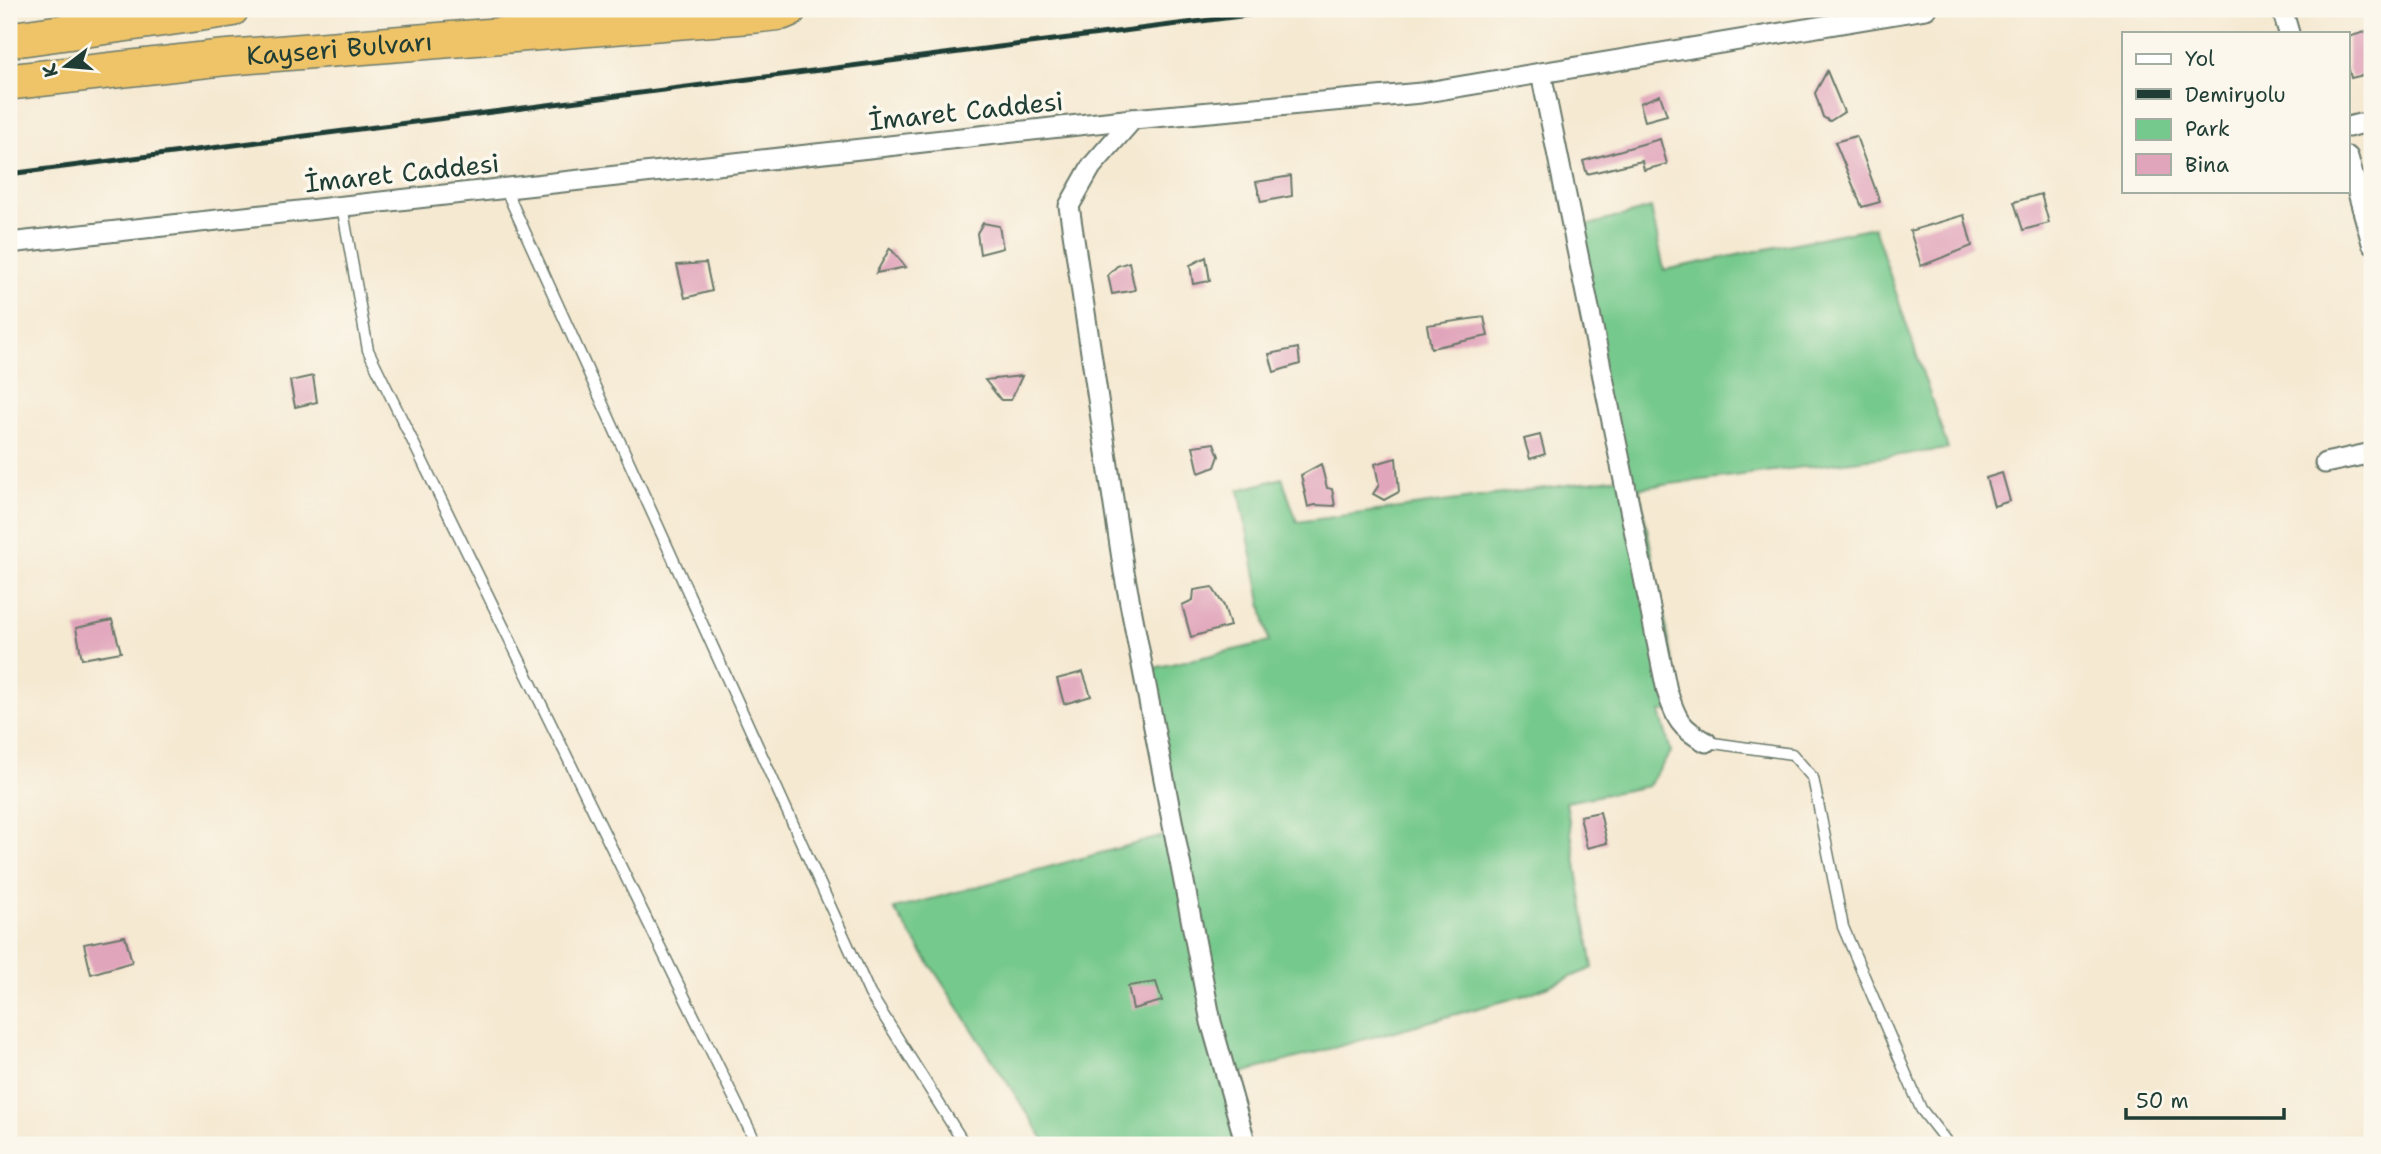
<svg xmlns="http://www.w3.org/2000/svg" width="2381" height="1154" viewBox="0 0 2381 1154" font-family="'Shantell Sans',sans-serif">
	<rect width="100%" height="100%" fill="#fbf7ec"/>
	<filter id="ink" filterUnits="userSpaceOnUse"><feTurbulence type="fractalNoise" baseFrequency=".0143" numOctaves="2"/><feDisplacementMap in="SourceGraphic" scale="14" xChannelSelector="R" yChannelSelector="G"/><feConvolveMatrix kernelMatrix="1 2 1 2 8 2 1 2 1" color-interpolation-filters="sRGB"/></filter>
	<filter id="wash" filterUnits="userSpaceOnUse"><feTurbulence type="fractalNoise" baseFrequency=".00686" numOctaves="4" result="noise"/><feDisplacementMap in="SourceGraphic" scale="28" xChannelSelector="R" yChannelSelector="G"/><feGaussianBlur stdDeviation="1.57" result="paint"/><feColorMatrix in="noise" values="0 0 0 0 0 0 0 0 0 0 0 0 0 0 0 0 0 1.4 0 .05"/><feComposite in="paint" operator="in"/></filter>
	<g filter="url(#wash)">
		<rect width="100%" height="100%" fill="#f5e9d2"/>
		<!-- green -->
		<path fill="#76c98c" stroke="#4a8360" stroke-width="2" d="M1651,208L1664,270L1874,227L1948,449L1639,488L1682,709L1660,712L1671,752L1648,786L1566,802L1593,968L1526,995L1231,1076L1239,1145H1048L894,909L1178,832L1154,668L1269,642L1239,490L1282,478L1297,522L1618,478L1578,228Z"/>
		<g id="blocks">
			<!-- building -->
			<g fill="#e1a5bb">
				<path d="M2372,30V73L2351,78L2348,66V37Z"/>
				<path d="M1827,71L1844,112L1830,121L1823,117L1815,93Z"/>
				<path d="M1660,95L1667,115L1645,121L1640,103Z"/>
				<path d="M1856,136L1880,202L1862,207L1835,142Z"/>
				<path d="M1660,139L1667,164L1644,170L1642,161L1587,174L1583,161Z"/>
				<path d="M1291,176L1292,196L1261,202L1256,182Z"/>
				<path d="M2041,194L2049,223L2023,230L2014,202Z"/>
				<path d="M1964,215L1972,246L1921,266L1910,231Z"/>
				<path d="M983,223L999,226L1003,248L980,254L977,233Z"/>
				<path d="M890,248L906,267L876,273Z"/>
				<path d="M1206,257L1210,281L1193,284L1190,265Z"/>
				<path d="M1129,262L1135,290L1112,294L1108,275L1117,266Z"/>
				<path d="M706,263L712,291L685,298L677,265Z"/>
				<path d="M1484,317L1488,336L1431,348L1427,325Z"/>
				<path d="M1298,348L1300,364L1274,372L1269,354Z"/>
				<path d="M313,376L317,402L295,407L290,381Z"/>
				<path d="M1022,376L1011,400H1001L985,380Z"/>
				<path d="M1540,435L1545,454L1530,459L1524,439Z"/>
				<path d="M1214,443L1219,456L1215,467L1199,473L1193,446Z"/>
				<path d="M1396,458L1399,492L1384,500L1373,494L1379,485L1375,464Z"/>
				<path d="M1321,464L1327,488L1332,489L1335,506L1315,505L1308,507L1301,475Z"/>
				<path d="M2002,473L2010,501L1994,506L1986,478Z"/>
				<path d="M1212,587L1224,606L1230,626L1191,637L1182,605L1193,600L1194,590Z"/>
				<path d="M112,620L121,652L82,659L76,628Z"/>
				<path d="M1083,672L1091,696L1064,704L1057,679Z"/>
				<path d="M1600,812L1607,843L1587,848L1580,816Z"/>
				<path d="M125,936L132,962L91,974L84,944Z"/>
				<path d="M1156,982L1162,1001L1133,1009L1128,986Z"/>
			</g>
		</g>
	</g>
	<g filter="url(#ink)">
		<use href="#blocks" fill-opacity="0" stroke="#6a796b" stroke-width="2"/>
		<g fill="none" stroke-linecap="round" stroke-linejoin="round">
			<defs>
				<g id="lane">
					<path d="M505,188L870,994L965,1145"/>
					<path d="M342,206L368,350L757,1145"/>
					<path d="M1706,742L1792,754L1813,778L1843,927L1921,1109L1949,1145"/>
				</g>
				<g id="street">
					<path d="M2282,9L2289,33"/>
					<path d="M1541,73L1667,691C1676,719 1680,728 1706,742"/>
					<path d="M1133,119L1091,167L1069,206L1124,572L1211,1022L1246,1145"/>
					<path d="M2348,127L2372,121"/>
					<path d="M2348,157L2372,243"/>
					<path d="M9,243L1133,119L1421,93L1926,9"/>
					<path d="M2325,463L2372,453"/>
				</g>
				<g id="highway">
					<path d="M9,40L231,9"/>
					<path id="s1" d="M9,82L221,58L756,15L782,12L789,9"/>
				</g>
			</defs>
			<!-- lane casing -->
			<use href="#lane" stroke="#6a796b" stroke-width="13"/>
			<!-- street casing -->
			<use href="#street" stroke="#6a796b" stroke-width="23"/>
			<!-- highway casing -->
			<use href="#highway" stroke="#6a796b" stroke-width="38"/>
			<!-- lane -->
			<use href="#lane" stroke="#fff" stroke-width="10"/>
			<!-- street -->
			<use href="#street" stroke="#fff" stroke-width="19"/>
			<!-- highway -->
			<use href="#highway" stroke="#efc469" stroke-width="35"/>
			<!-- rail -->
			<path stroke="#1f3d34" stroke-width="5" d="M9,174L1295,9"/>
		</g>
	</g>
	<g text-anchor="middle" stroke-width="7" stroke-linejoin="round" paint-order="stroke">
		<!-- street labels -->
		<g font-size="26" fill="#1f3d34" stroke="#fbf7ec">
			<text dy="9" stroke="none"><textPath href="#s1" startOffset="332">Kayseri Bulvarı</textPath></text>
			<text transform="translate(966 111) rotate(-6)" y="9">İmaret Caddesi</text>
			<text transform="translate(402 173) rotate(-6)" y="9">İmaret Caddesi</text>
		</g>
	</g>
	<!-- margin -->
	<rect width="2381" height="1154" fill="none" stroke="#fbf7ec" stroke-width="35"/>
	<!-- legend -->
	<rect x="2122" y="32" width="228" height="161" fill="#fbf7ec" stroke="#a3ada2" stroke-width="2"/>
	<rect x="2136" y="54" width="35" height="10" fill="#ffffff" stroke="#a3ada2" stroke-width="2"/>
	<text x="2185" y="66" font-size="21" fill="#1f3d34">Yol</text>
	<rect x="2136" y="89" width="35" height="10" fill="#1f3d34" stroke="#a3ada2" stroke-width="2"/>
	<text x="2185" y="102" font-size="21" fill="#1f3d34">Demiryolu</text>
	<rect x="2136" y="119" width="35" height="21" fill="#76c98c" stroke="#a3ada2" stroke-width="2"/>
	<text x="2185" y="136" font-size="21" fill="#1f3d34">Park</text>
	<rect x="2136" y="154" width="35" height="21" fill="#e1a5bb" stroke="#a3ada2" stroke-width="2"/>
	<text x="2185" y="172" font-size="21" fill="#1f3d34">Bina</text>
	<!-- north arrow -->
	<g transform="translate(66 66) rotate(254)" stroke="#fbf7ec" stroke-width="5" paint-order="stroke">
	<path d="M0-5L12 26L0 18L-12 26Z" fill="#1f3d34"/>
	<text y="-10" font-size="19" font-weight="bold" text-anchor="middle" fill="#1f3d34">K</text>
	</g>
	<!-- scale -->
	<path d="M2126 1108v10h158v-10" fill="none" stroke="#1f3d34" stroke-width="3.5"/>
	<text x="2136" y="1108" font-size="21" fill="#1f3d34" stroke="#fbf7ec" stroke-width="5" paint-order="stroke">50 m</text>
</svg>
